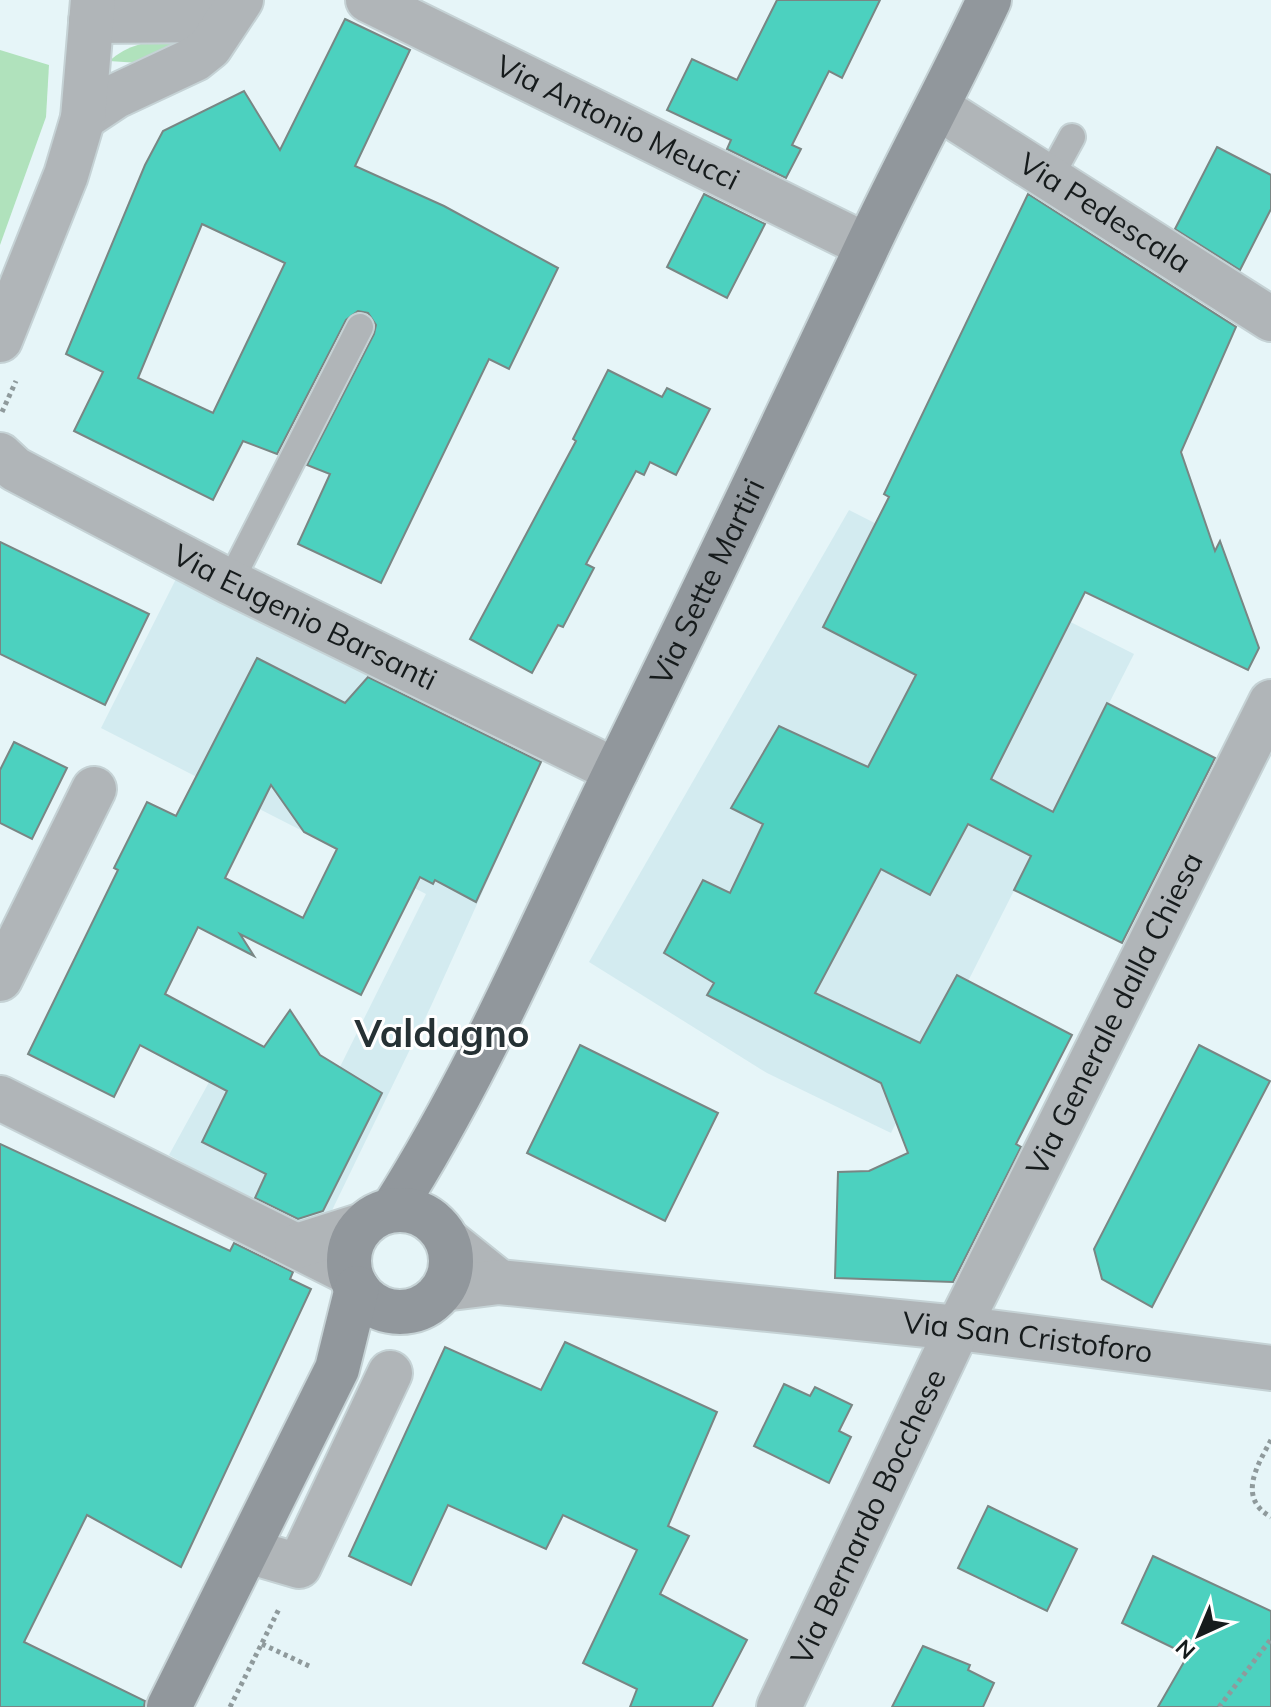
<svg xmlns="http://www.w3.org/2000/svg" width="1271" height="1707" viewBox="0 0 1271 1707" font-family="Mulish,sans-serif">
	<rect width="100%" height="100%" fill="#e6f5f8"/>
	<!-- built -->
	<g fill="#d3ebf0">
		<path d="M849,510L1134,654L891,1133L767,1073L589,962Z"/>
		<path d="M184,563L548,747L431,1006L322,1231L313,1234L169,1155L230,1044L331,1085L426,894L101,728Z"/>
	</g>
	<!-- green -->
	<g fill="#b0e2bc">
		<path d="M170,40L187,44L139,63L109,61C128,45 146,41 170,40Z"/>
		<path d="M0,50L49,65L46,117L0,245Z"/>
	</g>
	<!-- building -->
	<g fill="#4cd1bf" stroke="#798684" stroke-width="2" fill-rule="evenodd">
		<path d="M777,0H880L842,78L829,71L792,145L801,149L786,178L727,149L731,140L667,110L692,59L737,80Z"/>
		<path d="M345,19L410,50L355,166L444,206L558,268L509,369L489,359L381,583L298,544L330,474L307,465L374,334L376,325L368,313L358,311L346,320L277,454L243,441L213,500L74,431L103,372L66,354L145,165L163,131L244,91L280,150ZM202,224L285,263L213,413L138,378Z"/>
		<path d="M1217,147L1271,175V209L1240,270L1175,229Z"/>
		<path d="M704,194L765,224L727,298L667,267Z"/>
		<path d="M1028,194L1236,327L1181,452L1215,551L1220,541L1259,648L1248,670L1085,592L991,779L1053,812L1107,703L1215,758L1122,943L1014,890L1031,856L968,824L930,895L881,869L815,993L920,1043L957,975L1072,1035L1016,1144L1021,1147L953,1282L835,1278L838,1172L869,1171L908,1153L881,1083L707,995L714,983L664,953L703,880L730,893L763,824L731,808L779,726L868,767L916,675L823,627L889,497L884,494Z"/>
		<path d="M608,370L662,397L667,388L710,409L676,475L650,462L644,475L636,471L586,564L594,568L563,627L558,625L532,673L470,639L576,441L573,439Z"/>
		<path d="M0,542L149,614L105,705L0,654Z"/>
		<path d="M257,658L345,703L368,677L541,762L476,902L435,880L433,884L420,877L361,995L240,934L254,956L198,927L165,994L264,1047L290,1010L320,1055L382,1093L323,1211L298,1219L255,1198L266,1174L202,1142L227,1091L140,1045L114,1097L28,1054L118,870L114,868L147,802L176,816ZM271,785L304,832L337,849L303,918L225,878Z"/>
		<path d="M14,742L67,768L32,839L0,823V770Z"/>
		<path d="M580,1045L718,1113L665,1221L527,1153Z"/>
		<path d="M1199,1045L1270,1081L1152,1307L1102,1279L1094,1249Z"/>
		<path d="M0,1144L230,1251L234,1243L293,1272L290,1279L311,1289L181,1567L87,1515L24,1642L145,1701L144,1707H0Z"/>
		<path d="M565,1342L717,1412L668,1526L689,1536L660,1594L747,1640L712,1707H630L637,1689L583,1663L637,1550L563,1515L546,1549L448,1505L411,1585L349,1556L445,1347L541,1390Z"/>
		<path d="M784,1384L810,1396L815,1387L852,1405L839,1431L851,1437L829,1483L754,1446Z"/>
		<path d="M988,1506L1077,1549L1047,1611L958,1568Z"/>
		<path d="M1153,1556L1271,1611V1707H1158L1188,1655L1122,1623Z"/>
		<path d="M923,1646L970,1665L968,1670L994,1683L983,1707H892Z"/>
	</g>
	<g fill="none" stroke-linecap="round" stroke-linejoin="round">
		<defs>
			<g id="service">
				<path d="M1049,179L1072,137"/>
				<path d="M230,582L360,327"/>
			</g>
			<g id="minor">
				<path id="s1" d="M368,0L867,246"/>
				<path d="M91,21L226,20"/>
				<path id="s2" d="M939,108L1271,319"/>
				<path d="M83,118L116,96L195,59L210,47L241,0"/>
				<path id="s3" d="M0,455L15,469L230,582L616,771"/>
				<path d="M0,979L94,789"/>
				<path d="M0,1098L350,1273"/>
				<path d="M448,1241L499,1282"/>
				<path d="M297,1246L363,1225"/>
				<path id="s4" d="M443,1289L499,1282L958,1328L1271,1368"/>
				<path d="M248,1551L299,1566L390,1373"/>
				<path id="s5" d="M779,1707L958,1328L1271,702"/>
			</g>
			<path id="tertiary" d="M0,340L66,175L83,118L93,0"/>
			<g id="secondary">
				<path id="s6" d="M393,1209C481,1071 545,916 617,769C702,596 784,423 866,249C905,165 950,84 989,0"/>
				<circle cx="400" cy="1261" r="51"/>
				<path d="M169,1707L337,1369L357,1288"/>
			</g>
		</defs>
		<!-- service casing -->
		<use href="#service" stroke="#c5d2d5" stroke-width="30"/>
		<!-- minor casing -->
		<use href="#minor" stroke="#c5d2d5" stroke-width="48"/>
		<!-- tertiary casing -->
		<use href="#tertiary" stroke="#c5d2d5" stroke-width="48"/>
		<!-- secondary casing -->
		<use href="#secondary" stroke="#c5d2d5" stroke-width="48"/>
		<!-- path -->
		<g stroke="#8f9a9c" stroke-width="5" stroke-dasharray="4 4" stroke-linecap="butt">
			<path d="M2,412L16,381"/>
			<path d="M1271,1440C1257,1466 1237,1498 1271,1517"/>
			<path d="M262,1644L309,1666"/>
			<path d="M230,1707L280,1607"/>
			<path d="M1219,1707L1271,1639"/>
		</g>
		<!-- service -->
		<use href="#service" stroke="#b0b5b8" stroke-width="26"/>
		<!-- minor -->
		<use href="#minor" stroke="#b0b5b8" stroke-width="44"/>
		<!-- tertiary -->
		<use href="#tertiary" stroke="#b0b5b8" stroke-width="44"/>
		<!-- secondary -->
		<use href="#secondary" stroke="#91979c" stroke-width="44"/>
	</g>
	<g text-anchor="middle" stroke-width="6" stroke-linejoin="round" paint-order="stroke">
		<!-- street labels -->
		<g font-size="30" fill="#161b1c" stroke="#fff">
			<text dy="10" stroke="none"><textPath href="#s1" startOffset="278">Via Antonio Meucci</textPath></text>
			<text dy="10" stroke="none"><textPath href="#s2" startOffset="196">Via Pedescala</textPath></text>
			<text dy="10" stroke="none"><textPath href="#s6" startOffset="702">Via Sette Martiri</textPath></text>
			<text dy="10" stroke="none"><textPath href="#s3" startOffset="346">Via Eugenio Barsanti</textPath></text>
			<text dy="10" stroke="none"><textPath href="#s5" startOffset="770">Via Generale dalla Chiesa</textPath></text>
			<text dy="10" stroke="none"><textPath href="#s4" startOffset="588">Via San Cristoforo</textPath></text>
			<text dy="10" stroke="none"><textPath href="#s5" startOffset="210">Via Bernardo Bocchese</textPath></text>
		</g>
		<!-- district labels -->
		<g font-size="38" font-weight="bold" fill="#263134" stroke="#fff">
			<text x="442" y="1047">Valdagno</text>
		</g>
	</g>
	<!-- north arrow -->
	<g transform="translate(1199 1635) rotate(224)" stroke="#ffffff" stroke-width="6" paint-order="stroke">
	<path d="M0-6L14 30L0 20L-14 30Z" fill="#161b1c"/>
	<text y="-12" font-size="22" font-weight="bold" text-anchor="middle" fill="#161b1c">N</text>
	</g>
</svg>
